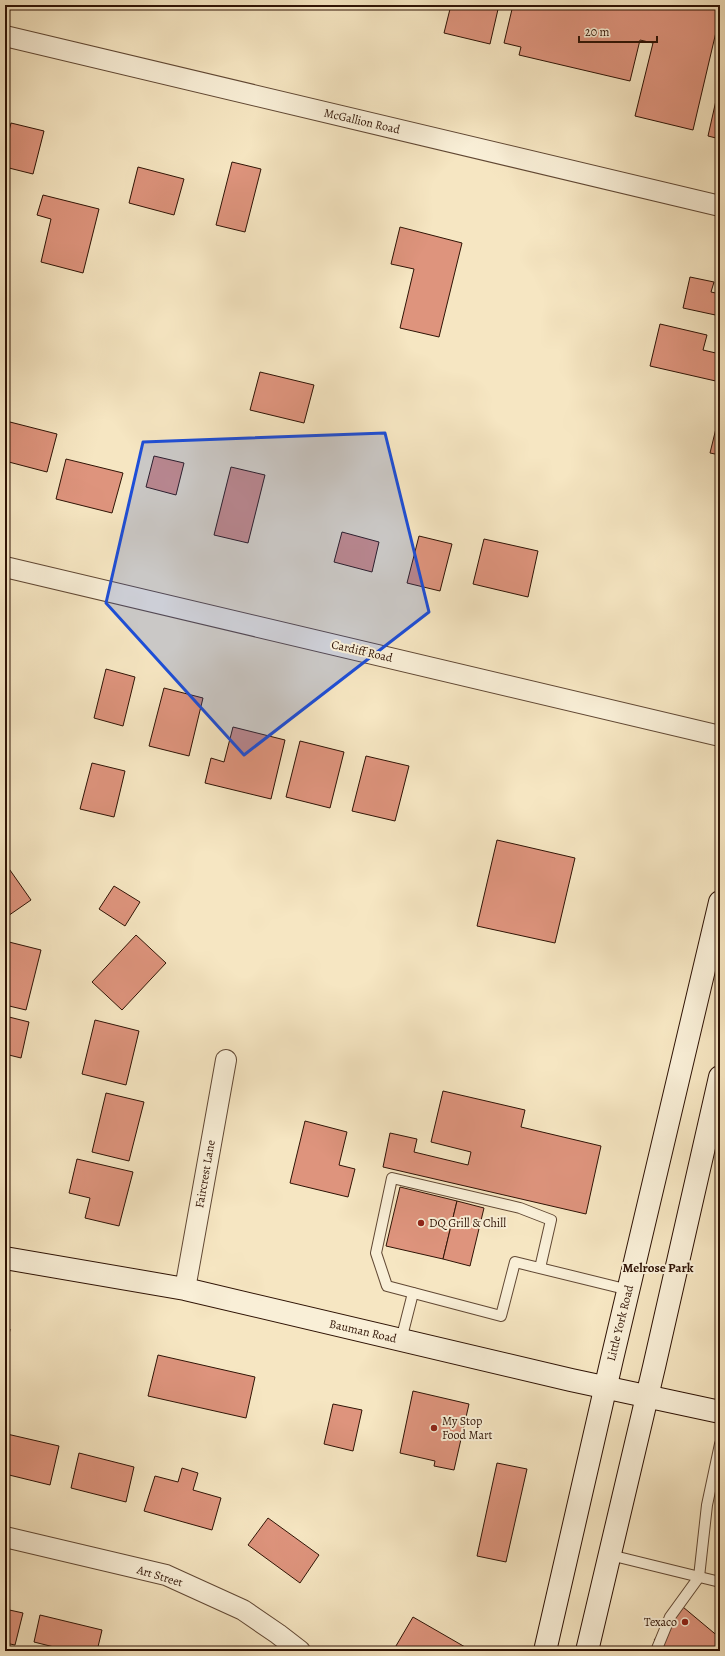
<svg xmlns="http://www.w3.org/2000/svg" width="725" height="1656" viewBox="0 0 725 1656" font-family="Alegreya,serif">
	<rect width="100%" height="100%" fill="#f6e6c2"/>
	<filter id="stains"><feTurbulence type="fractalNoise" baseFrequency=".005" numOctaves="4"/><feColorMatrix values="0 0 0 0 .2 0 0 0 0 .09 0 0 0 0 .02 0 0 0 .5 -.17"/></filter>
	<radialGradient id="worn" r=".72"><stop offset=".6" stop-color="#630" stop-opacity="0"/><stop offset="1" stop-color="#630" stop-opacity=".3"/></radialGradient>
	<!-- building -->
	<g fill="#de947d" stroke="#2f1305">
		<path d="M451,5H499L490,44L444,33Z"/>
		<path d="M513,5H720V15L693,130L635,116L653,43L640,40L630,81L519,55L521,47L504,43Z"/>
		<path d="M717,96L720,97V139L708,136Z"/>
		<path d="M11,123L44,131L33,174L5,167V147Z"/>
		<path d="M232,162L261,169L245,232L216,225Z"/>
		<path d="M138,167L184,179L174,215L129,203Z"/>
		<path d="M43,195L99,209L83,273L41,262L51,219L37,215Z"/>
		<path d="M400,227L462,243L439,337L400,328L414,269L391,264Z"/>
		<path d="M690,277L714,282L711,292L720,294V316L683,308Z"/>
		<path d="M660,324L707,335L703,350L720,354V382L650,366Z"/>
		<path d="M260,372L314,385L304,423L250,410Z"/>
		<path d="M720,412V455L710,453Z"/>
		<path d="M6,421L57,434L47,472L5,461Z"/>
		<path d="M154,456L184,463L176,495L146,487Z"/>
		<path d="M66,459L123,473L112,513L56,499Z"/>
		<path d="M231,467L265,475L248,543L214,535Z"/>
		<path d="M342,532L379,542L372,572L334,562Z"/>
		<path d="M419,536L452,544L440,591L407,583Z"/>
		<path d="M484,539L538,551L528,597L473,584Z"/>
		<path d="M106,669L135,677L123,726L94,718Z"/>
		<path d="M164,688L203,698L189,756L149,746Z"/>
		<path d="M233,727L285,740L271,799L205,783L211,758L224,762Z"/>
		<path d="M300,741L344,752L330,808L286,797Z"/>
		<path d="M366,756L409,766L395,821L352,811Z"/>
		<path d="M92,763L125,771L114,817L80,809Z"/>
		<path d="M497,840L575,858L555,943L477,926Z"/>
		<path d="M5,863L31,900L5,918Z"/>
		<path d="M114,886L140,902L125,926L99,909Z"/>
		<path d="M136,935L166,963L122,1010L92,982Z"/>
		<path d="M5,941L41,950L26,1010L5,1005Z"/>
		<path d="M5,1016L29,1022L21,1058L5,1054Z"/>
		<path d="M95,1020L139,1031L126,1085L82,1074Z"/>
		<path d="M443,1091L525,1110L521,1127L601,1146L586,1214L383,1167L390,1133L417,1139L414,1152L468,1165L471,1152L431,1142Z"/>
		<path d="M106,1093L144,1102L129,1161L92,1152Z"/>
		<path d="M305,1121L347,1132L339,1165L355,1169L348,1197L290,1183Z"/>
		<path d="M77,1159L133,1172L119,1226L85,1218L90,1198L69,1193Z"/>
		<path d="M400,1187L457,1201L443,1259L386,1246Z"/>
		<path d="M457,1201L484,1208L470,1266L443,1259Z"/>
		<path d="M5,1328L10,1329L5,1361Z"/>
		<path d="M158,1355L255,1377L246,1418L148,1396Z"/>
		<path d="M413,1391L469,1404L454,1470L434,1466L435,1461L400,1453Z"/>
		<path d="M333,1404L362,1410L353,1451L324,1444Z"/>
		<path d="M7,1434L59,1446L50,1485L5,1474V1440Z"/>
		<path d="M79,1453L134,1467L126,1502L71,1488Z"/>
		<path d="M497,1463L527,1469L506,1562L477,1556Z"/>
		<path d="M182,1468L198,1473L193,1490L221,1498L212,1530L144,1511L155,1476L178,1482Z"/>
		<path d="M268,1518L319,1555L300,1583L248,1545Z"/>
		<path d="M683,1607L720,1638V1651H667L654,1640Z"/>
		<path d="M5,1609L23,1613L15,1645L5,1643Z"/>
		<path d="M40,1615L102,1630L97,1651H70L34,1642Z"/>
		<path d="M413,1617L472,1651H393Z"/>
	</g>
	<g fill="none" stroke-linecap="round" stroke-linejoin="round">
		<defs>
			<g id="lane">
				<path d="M540,1268L551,1220L520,1208L392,1178L376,1253L387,1286L501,1316L515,1262L629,1290"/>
				<path d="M401,1340L413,1293"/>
				<path d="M610,1555L720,1582"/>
				<path d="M656,1651L670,1617L699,1577L707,1505L720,1444"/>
			</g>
			<g id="street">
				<path d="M5,36L720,206"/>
				<path d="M5,567L720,736"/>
				<path d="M185,1289L226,1060"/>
				<path d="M5,1537L166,1575L243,1610L278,1634L300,1651"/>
			</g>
			<g id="secondary">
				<path d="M5,1258L185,1289L571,1380L720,1412"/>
				<path d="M545,1651L612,1359L720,902"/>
				<path d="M587,1651L654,1367L720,1077"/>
			</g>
		</defs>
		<!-- lane casing -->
		<use href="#lane" stroke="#614834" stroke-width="12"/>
		<!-- street casing -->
		<use href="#street" stroke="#614834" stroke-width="22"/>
		<!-- secondary casing -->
		<use href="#secondary" stroke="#2f1305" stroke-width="24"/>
		<!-- lane -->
		<use href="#lane" stroke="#f9efd7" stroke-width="10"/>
		<!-- street -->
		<use href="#street" stroke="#f9efd7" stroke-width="20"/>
		<!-- secondary -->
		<use href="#secondary" stroke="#f9efd7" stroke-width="22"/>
	</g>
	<!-- marked area -->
	<path fill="#1d4ed8" fill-opacity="0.2" stroke="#1d4ed8" stroke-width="3" stroke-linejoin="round" d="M385,433L429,612L244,755L106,603L143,442Z"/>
	<!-- markers -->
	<g fill="#8f2418" stroke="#f9efd7" stroke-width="1.5">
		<circle cx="421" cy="1223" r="4"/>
		<circle cx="434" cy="1428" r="4"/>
		<circle cx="685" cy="1622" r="4"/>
	</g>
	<g text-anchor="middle" stroke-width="4" stroke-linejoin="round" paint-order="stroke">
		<!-- street labels -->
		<g font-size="12" fill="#2f1305" stroke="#f9efd7">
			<text transform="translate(362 121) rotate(13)" y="4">McGallion Road</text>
			<text transform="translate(362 651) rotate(13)" y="4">Cardiff Road</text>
			<text transform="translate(205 1174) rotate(-80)" y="4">Faircrest Lane</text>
			<text transform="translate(620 1323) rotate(-76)" y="4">Little York Road</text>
			<text transform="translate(363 1331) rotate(13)" y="4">Bauman Road</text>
			<text transform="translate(160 1576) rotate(17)" y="4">Art Street</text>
		</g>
		<!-- poi labels -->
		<g font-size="12" fill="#2f1305" stroke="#f9efd7" text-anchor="start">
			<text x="429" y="1227">DQ Grill &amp; Chill</text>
			<text x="442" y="1425">My Stop<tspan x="442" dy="14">Food Mart</tspan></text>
			<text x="677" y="1626" text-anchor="end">Texaco</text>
		</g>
		<!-- neighbourhood labels -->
		<g font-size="13" font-weight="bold" fill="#2f1305" stroke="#f9efd7">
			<text x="658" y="1272">Melrose Park</text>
		</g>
	</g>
	<!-- margin -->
	<rect width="725" height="1656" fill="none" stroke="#f6e6c2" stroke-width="20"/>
	<rect x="6" y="6" width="713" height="1644" fill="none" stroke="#2f1305" stroke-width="2"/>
	<rect x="10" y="10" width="705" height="1636" fill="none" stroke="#2f1305"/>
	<!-- scale -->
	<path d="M579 36v6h78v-6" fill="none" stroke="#2f1305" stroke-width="2"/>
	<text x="585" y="36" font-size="12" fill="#2f1305" stroke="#f9efd7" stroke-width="3" paint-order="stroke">20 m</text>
	<rect width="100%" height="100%" filter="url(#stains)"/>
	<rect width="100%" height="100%" fill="url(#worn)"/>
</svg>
